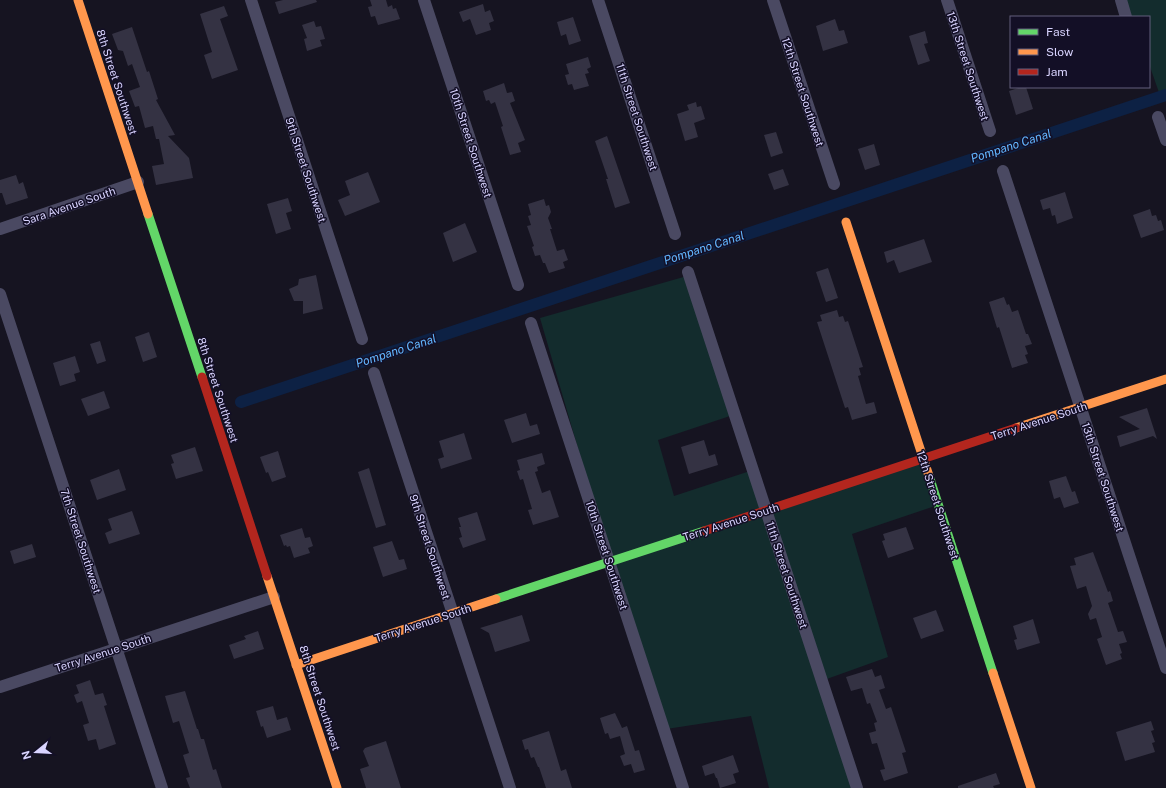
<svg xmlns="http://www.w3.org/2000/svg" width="1166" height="788" viewBox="0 0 1166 788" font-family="'Public Sans',sans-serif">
	<rect width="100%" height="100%" fill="#161421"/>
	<!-- green -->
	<g fill="#132c2d">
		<path d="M1126,0H1166V99L1162,101L1149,64V17H1132Z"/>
		<path d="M694,274L736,414L658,440L674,496L750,471L764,512L927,458L938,505L852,534L888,657L824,680L858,788H769L751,716L660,730L540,318Z"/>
	</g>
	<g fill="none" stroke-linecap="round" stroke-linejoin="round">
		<!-- canal -->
		<path stroke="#0d2144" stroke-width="12" d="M241,402L1166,95"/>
	</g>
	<!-- building -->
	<g fill="#343243">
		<path d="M283,0H316L317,2L279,14L275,2Z"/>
		<path d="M370,0H386L388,7L392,5L393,9L396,8L400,19L378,25L375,16L371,17L368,7L372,6Z"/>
		<path d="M483,4L485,12L490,10L494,21L489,23L491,30L476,35L470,19L463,22L459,12Z"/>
		<path d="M224,6L228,16L220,19L238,70L212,79L204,55L212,52L200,14Z"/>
		<path d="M573,17L581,41L569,45L566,34L561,36L557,22Z"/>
		<path d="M835,19L839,31L844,30L848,43L823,51L816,26Z"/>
		<path d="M314,21L316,27L321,26L325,39L320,40L322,46L307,51L304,39L307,38L302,25Z"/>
		<path d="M132,27L147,72L149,71L158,99L156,100L175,135L168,136L189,158L193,178L156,185L152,166L164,164L159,139H156L153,126L145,128L139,106L135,107L129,91L140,87L132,64L128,66L123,51L118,50L112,34Z"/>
		<path d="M925,31L928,43L924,44L930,61L918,65L909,36Z"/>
		<path d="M588,57L591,67L587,69L589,73L585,74L589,86L574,90L572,84L568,85L565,75L569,74L566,64Z"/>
		<path d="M504,83L507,93L512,92L515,101L510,103L525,140L518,143L521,152L510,155L501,127L503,126L495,102L491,104L489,100L486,101L483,91Z"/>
		<path d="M1021,87H1026L1033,109L1016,115L1009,91Z"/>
		<path d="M696,102L697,107L701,106L705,119L694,123L698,137L685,141L677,114L689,110L687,105Z"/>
		<path d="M776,132L783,153L771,157L764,135Z"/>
		<path d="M607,136L630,203L615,208L606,179H608L595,141Z"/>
		<path d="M874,144L880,165L865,170L858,149Z"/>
		<path d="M783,169L789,185L774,190L768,174Z"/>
		<path d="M368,172L380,202L345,216L338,200L350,195L345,181Z"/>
		<path d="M16,175L19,184L23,182L28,198L6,205L2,193H0V180Z"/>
		<path d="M1065,192L1073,218L1057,224L1055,215L1052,216L1050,208L1043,210L1040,200Z"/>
		<path d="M288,198L292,211L286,213L291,229L276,234L267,204Z"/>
		<path d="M544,199L546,206L549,205L551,212L548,218L552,229H550L557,251L564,249L568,260L563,262L565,268L549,273L545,263H543L540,255L535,256L532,247L534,246L527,226L531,225L528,216L531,215L528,204Z"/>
		<path d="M1150,209L1152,216L1156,215L1158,221L1161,220L1164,230L1141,238L1133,215Z"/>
		<path d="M465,223L477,252L453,262L443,233Z"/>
		<path d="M924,239L932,262L899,273L894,260L887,263L884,252Z"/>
		<path d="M828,268L838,298L826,302L816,272Z"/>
		<path d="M316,275L323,309L303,314V301H294L289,289L298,285L299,279Z"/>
		<path d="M1004,297L1007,305L1009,304L1012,312L1018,310L1026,334H1028L1032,344L1025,346L1028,354L1025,355L1028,363L1012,368L999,327L997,328L989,302Z"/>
		<path d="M837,310L839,317L843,316L845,322L848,321L863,367L859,368L861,375L858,376L866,404L874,402L877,413L852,420L848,407L845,408L817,322L822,321L820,315Z"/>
		<path d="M149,332L157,357L143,362L135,337Z"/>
		<path d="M100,341L106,361L97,364L90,344Z"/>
		<path d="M75,356L80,372L74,374L76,381L60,386L53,363Z"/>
		<path d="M104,391L110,408L88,416L81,399Z"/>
		<path d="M1147,408L1157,439L1153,436L1120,447L1117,436L1140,429L1119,417Z"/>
		<path d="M526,413L530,426L537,424L540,434L512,443L504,420Z"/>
		<path d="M464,433L472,459L441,469L438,459L444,457L439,441Z"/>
		<path d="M704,440L709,456L715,454L718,465L689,474L681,447Z"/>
		<path d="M195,447L203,471L176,479L171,464L174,463L171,455Z"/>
		<path d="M278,451L286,477L272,482L268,472L266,473L260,457Z"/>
		<path d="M542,453L545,464L537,467L538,471L535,472L542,493L550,490L559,517L533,525L528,510L532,509L523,479L520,480L517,471L520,470L517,460Z"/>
		<path d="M369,468L385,522L386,525L376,528L358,472Z"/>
		<path d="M119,469L126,490L97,500L90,480Z"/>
		<path d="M1066,476L1072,492L1075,491L1079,503L1064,508L1060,497L1054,499L1049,481Z"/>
		<path d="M132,511L140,534L109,544L105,533L112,530L108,519Z"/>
		<path d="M477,512L486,540L463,548L459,538L462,537L459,527H461L458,518Z"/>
		<path d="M906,527L914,549L888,558L882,541L885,540L883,534Z"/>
		<path d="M302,528L305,538L310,537L313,546L308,548L310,553L294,558L290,546L287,547L286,545L284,546L280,535Z"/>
		<path d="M392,541L399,560L404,559L407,569L383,577L373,547Z"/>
		<path d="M32,544L36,557L14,564L10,551Z"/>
		<path d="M1093,552L1108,592L1110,591L1113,601L1108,603L1118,632L1123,631L1127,642L1119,644L1122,653L1120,654L1122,659L1106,665L1097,639L1102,637L1096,618L1090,620L1088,614L1092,606L1086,586L1077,589L1070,566L1076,565L1074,558Z"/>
		<path d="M936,610L944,631L921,639L913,618Z"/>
		<path d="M522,615L530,641L495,652L489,633L480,628Z"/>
		<path d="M1033,619L1040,643L1017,650L1014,640L1017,639L1013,626Z"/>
		<path d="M258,631L264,649L234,659L229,645L246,639L244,636Z"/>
		<path d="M872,669L875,677L881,675L885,688L879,690L886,709L891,707L906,752L902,753L908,773L884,781L880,770L885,769L877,743L872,744L869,733L876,731L874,723L877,722L870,703L867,704L862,688L851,691L846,677Z"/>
		<path d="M90,680L95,695L103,693L107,705L104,706L116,744L99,750L96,739L88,741L83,725L89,723L82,701L77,703L74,695L79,693L76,685Z"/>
		<path d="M185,691L197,729H198L201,739H204L213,770L216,769L222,788H190L186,778L190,777L183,755L189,753L179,721L173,723L165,696Z"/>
		<path d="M273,706L277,720L287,717L291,730L267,738L263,726L261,727L256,711Z"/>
		<path d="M615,713L622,728L627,726L635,751L639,750L645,770L634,773L631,764L624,766L620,756L625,754L620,736L610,739L608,733L605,734L600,718Z"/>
		<path d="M1151,721L1154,730L1151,731L1155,742L1152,743L1155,752L1125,761L1116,732Z"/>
		<path d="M549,731L561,771L566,769L572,788H546L539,767H538L534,757L531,758L528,749L525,750L522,740Z"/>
		<path d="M386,741L401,788H366L360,769L369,766L363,751L365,748Z"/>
		<path d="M733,755L739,772L733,774L736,783L720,788L717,778H716L714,773L705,776L702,766Z"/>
		<path d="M996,773L1000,784L993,786L994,788H958V786Z"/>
	</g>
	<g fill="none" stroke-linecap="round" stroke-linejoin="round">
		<!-- street -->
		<g stroke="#4a4962" stroke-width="12">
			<path d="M251,0L362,339"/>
			<path d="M424,0L518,285"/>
			<path d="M598,0L675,234"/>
			<path d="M773,0L834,184"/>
			<path d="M947,0L990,131"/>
			<path d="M1121,0L1126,17"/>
			<path d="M1158,117L1166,140"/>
			<path d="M1003,171L1166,668"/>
			<path d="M0,229L138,182"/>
			<path d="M688,272L857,788"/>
			<path d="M0,294L162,788"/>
			<path d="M531,323L683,788"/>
			<path d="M374,373L510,788"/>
			<path d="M0,687L274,597"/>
		</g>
		<!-- fast -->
		<g stroke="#63d668" stroke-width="9">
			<path d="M148,214L202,377"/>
			<path d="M929,476L993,673"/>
			<path d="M496,599L704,531"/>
		</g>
		<!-- slow -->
		<g stroke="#ff974d" stroke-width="9">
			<path d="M78,0L148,214"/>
			<path d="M846,222L929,476"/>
			<path d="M1016,428L1166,379"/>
			<path d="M267,576L337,788"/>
			<path d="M296,665L496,599"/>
			<path d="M993,673L1031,788"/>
		</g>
		<!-- jam -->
		<g stroke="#b3261e" stroke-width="9">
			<path d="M202,377L267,576"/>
			<path d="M704,531L1016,428"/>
		</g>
	</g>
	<g text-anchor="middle" stroke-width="3" stroke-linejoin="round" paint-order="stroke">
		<!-- street labels -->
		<g font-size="11" fill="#d9d4ff" stroke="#130f26">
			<text transform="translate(968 66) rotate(72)" y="4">13th Street Southwest</text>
			<text transform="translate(117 82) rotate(72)" y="4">8th Street Southwest</text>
			<text transform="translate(803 92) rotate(72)" y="4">12th Street Southwest</text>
			<text transform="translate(637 117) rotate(72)" y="4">11th Street Southwest</text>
			<text transform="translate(471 143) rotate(72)" y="4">10th Street Southwest</text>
			<text transform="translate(306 170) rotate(72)" y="4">9th Street Southwest</text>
			<text transform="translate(69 206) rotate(-19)" y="4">Sara Avenue South</text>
			<text transform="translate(218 390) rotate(72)" y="4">8th Street Southwest</text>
			<text transform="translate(1039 421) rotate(-18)" y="4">Terry Avenue South</text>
			<text transform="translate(1103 477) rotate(72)" y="4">13th Street Southwest</text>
			<text transform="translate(938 505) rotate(72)" y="4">12th Street Southwest</text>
			<text transform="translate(731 522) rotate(-18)" y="4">Terry Avenue South</text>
			<text transform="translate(81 541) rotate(72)" y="4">7th Street Southwest</text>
			<text transform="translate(430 547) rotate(72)" y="4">9th Street Southwest</text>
			<text transform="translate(607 555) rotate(72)" y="4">10th Street Southwest</text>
			<text transform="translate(787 575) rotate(72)" y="4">11th Street Southwest</text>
			<text transform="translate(423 623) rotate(-18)" y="4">Terry Avenue South</text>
			<text transform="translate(103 653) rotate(-18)" y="4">Terry Avenue South</text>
			<text transform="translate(320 698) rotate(72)" y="4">8th Street Southwest</text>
		</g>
		<!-- water labels -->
		<g font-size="12" font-style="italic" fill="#62b6ff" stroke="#130f26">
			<text transform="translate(1011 146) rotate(-18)" y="4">Pompano Canal</text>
			<text transform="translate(704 248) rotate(-18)" y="4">Pompano Canal</text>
			<text transform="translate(396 351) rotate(-18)" y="4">Pompano Canal</text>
		</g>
	</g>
	<!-- legend -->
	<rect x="1010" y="16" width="140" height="72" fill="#130f26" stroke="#625e7d"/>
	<rect x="1018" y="29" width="20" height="6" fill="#63d668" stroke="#625e7d"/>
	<text x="1046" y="36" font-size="12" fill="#d9d4ff">Fast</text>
	<rect x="1018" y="49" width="20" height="6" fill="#ff974d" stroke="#625e7d"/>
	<text x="1046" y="56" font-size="12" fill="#d9d4ff">Slow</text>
	<rect x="1018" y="69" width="20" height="6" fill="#b3261e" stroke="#625e7d"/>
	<text x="1046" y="76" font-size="12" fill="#d9d4ff">Jam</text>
	<!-- north arrow -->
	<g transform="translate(36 752) rotate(252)" stroke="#130f26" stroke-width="3" paint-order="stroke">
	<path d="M0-3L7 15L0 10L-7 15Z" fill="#d9d4ff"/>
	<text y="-6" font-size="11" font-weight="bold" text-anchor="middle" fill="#d9d4ff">N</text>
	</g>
</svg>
